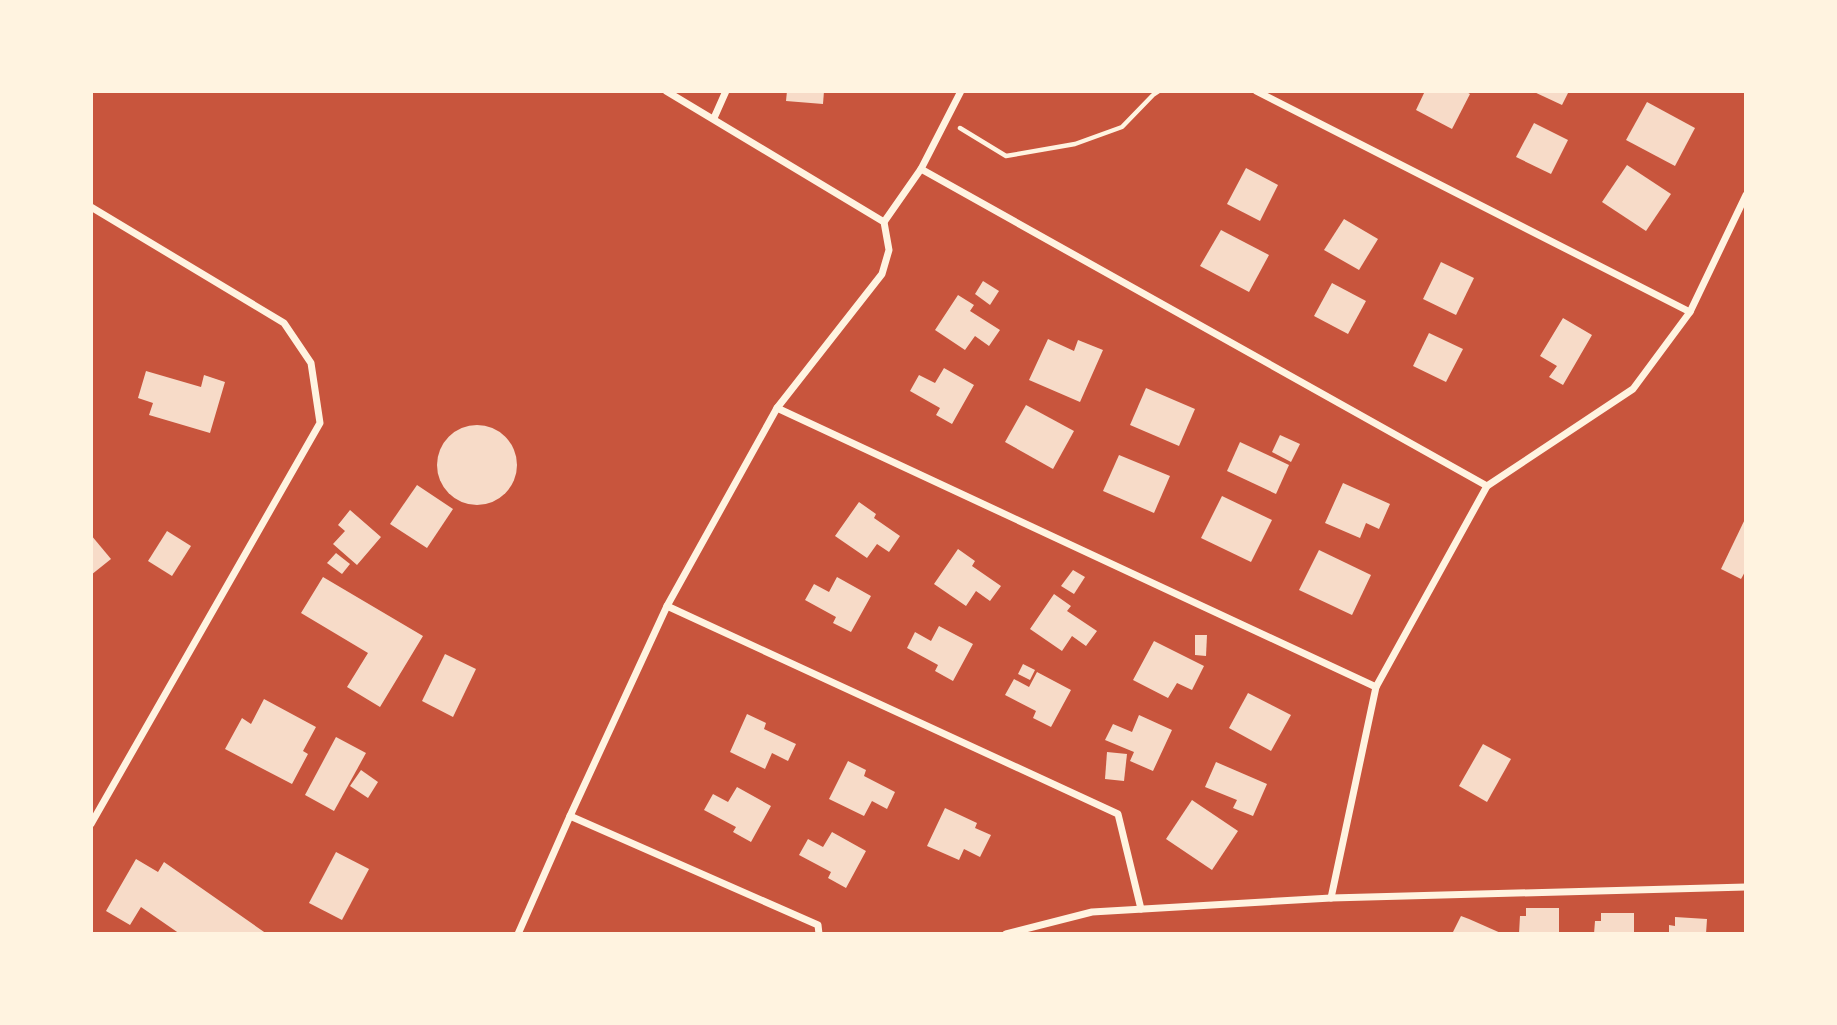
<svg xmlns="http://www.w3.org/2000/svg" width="1837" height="1025" viewBox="0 0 1837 1025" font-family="Figtree,sans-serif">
	<rect width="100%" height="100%" fill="#c8553d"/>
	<!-- building -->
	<g fill="#f7dbc8">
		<path d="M787,91H824L823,104L786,101Z"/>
		<path d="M1425,91H1465L1470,94L1452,129L1416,110Z"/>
		<path d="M1532,91H1569L1562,105Z"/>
		<path d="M1647,102L1695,128L1675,166L1626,140Z"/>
		<path d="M1534,123L1568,140L1551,174L1516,157Z"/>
		<path d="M1627,165L1671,194L1646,231L1602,202Z"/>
		<path d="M1246,168L1278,185L1260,221L1227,204Z"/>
		<path d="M1344,219L1378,239L1359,270L1324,250Z"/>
		<path d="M1221,230L1269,255L1249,292L1200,266Z"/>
		<path d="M1441,262L1474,278L1456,315L1423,299Z"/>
		<path d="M983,281L999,291L990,305L975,294Z"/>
		<path d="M1332,283L1366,301L1348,334L1314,316Z"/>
		<path d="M958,295L974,305L970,311L1000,330L989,346L975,336L965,350L935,330Z"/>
		<path d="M1563,318L1592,335L1563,385L1549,377L1557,366L1540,356Z"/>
		<path d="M1429,333L1463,349L1446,382L1413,366Z"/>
		<path d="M1048,339L1074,351L1078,340L1103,350L1080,402L1029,380Z"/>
		<path d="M944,368L974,385L952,424L936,415L940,408L910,391L919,375L935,383Z"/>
		<path d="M146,371L201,387L204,375L225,382L210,433L149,415L153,403L138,398Z"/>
		<path d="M1146,388L1195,409L1179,446L1130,425Z"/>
		<path d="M1026,405L1074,431L1053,469L1005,442Z"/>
		<circle cx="477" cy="465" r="40"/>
		<path d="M1280,435L1300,444L1291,462L1272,452Z"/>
		<path d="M1240,442L1289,465L1276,494L1227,471Z"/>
		<path d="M1119,455L1170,476L1154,513L1103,491Z"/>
		<path d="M1343,483L1390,504L1379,529L1366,523L1360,538L1325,523Z"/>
		<path d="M417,485L453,509L427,548L390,524Z"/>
		<path d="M1222,496L1272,520L1251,562L1201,538Z"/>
		<path d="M859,502L876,514L874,518L900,536L889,552L877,544L867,558L835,536Z"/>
		<path d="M350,510L381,537L357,565L333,544L345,531L338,525Z"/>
		<path d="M1746,517V570L1741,579L1721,569Z"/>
		<path d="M167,531L191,546L172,576L148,561Z"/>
		<path d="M91,535L111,559L91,575Z"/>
		<path d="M958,549L975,561L972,566L1001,586L990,601L976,591L966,606L934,584Z"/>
		<path d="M1319,550L1371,575L1352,615L1299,590Z"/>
		<path d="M336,553L350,564L342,574L327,563Z"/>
		<path d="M1073,570L1085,577L1074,594L1061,586Z"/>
		<path d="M323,577L423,636L380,707L347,687L368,653L301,613Z"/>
		<path d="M837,577L871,596L851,632L833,623L836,617L805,600L814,584L829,592Z"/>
		<path d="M1054,594L1071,606L1067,611L1097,631L1086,646L1072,636L1062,651L1030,629Z"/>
		<path d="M939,626L973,644L953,681L935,671L938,665L907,648L915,632L931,641Z"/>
		<path d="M1195,635H1207L1206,656L1195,655Z"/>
		<path d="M1154,641L1204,666L1192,690L1177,683L1168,698L1133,680Z"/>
		<path d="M445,654L476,669L453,717L422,701Z"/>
		<path d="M1023,664L1035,670L1030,680L1018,674Z"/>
		<path d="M1037,672L1071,690L1051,727L1033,718L1036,711L1005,695L1014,679L1029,687Z"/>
		<path d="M1248,693L1291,715L1271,751L1229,728Z"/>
		<path d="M264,699L316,727L303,751L308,754L292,784L225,749L242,718L251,724Z"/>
		<path d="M747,714L766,723L764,729L796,744L788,761L772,753L765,769L730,752Z"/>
		<path d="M1139,715L1172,730L1153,771L1130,761L1134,752L1105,740L1113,724L1132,732Z"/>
		<path d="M336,737L366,753L334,811L305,795Z"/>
		<path d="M1483,744L1511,759L1487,802L1459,786Z"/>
		<path d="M1107,752L1127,754L1124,781L1105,779Z"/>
		<path d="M848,761L866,770L864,776L895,792L887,809L872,801L864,816L829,799Z"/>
		<path d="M1216,762L1267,784L1253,816L1233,808L1237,800L1205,787Z"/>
		<path d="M361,770L378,782L368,798L350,786Z"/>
		<path d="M737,787L771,806L751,842L733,832L736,827L704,810L713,794L728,802Z"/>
		<path d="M1192,800L1238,831L1212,870L1166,839Z"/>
		<path d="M945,808L977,823L975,828L991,835L980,857L964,849L959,860L927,846Z"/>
		<path d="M832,832L866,851L846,888L828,878L831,872L799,855L808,839L823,847Z"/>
		<path d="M336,852L369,869L342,920L309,903Z"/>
		<path d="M136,859L158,872L164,862L267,934H180L141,907L130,925L106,911Z"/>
		<path d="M1526,908H1559V934H1519L1520,916H1526Z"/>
		<path d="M1601,913H1634V934H1594L1595,921H1601Z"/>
		<path d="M1461,916L1469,919L1503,934H1452Z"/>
		<path d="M1675,917L1707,919L1706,934H1669V925L1675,926Z"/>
	</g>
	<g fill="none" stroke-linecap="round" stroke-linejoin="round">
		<!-- path -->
		<path stroke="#fff3e0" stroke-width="4.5" d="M960,128L1006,156L1075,144L1122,127L1153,95L1159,91"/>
		<!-- minor -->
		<g stroke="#fff3e0" stroke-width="7">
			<path d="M1256,91L1690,312"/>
			<path d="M714,118L726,91"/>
			<path d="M921,169L1487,486"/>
			<path d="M91,207L284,323L311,363L320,423L91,824"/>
			<path d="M884,222L921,169L961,91"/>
			<path d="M777,408L1376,687"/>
			<path d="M667,606L1118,814L1141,909"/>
			<path d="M570,816L818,925L819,934"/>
			<path d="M1331,898L1376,687L1487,486L1633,389L1690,312L1746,195"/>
			<path d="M518,934L570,816L667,606L777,408L882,274L889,250L884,222L666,91"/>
			<path d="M1006,934L1092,912L1331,898L1746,887"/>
		</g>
	</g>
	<!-- border -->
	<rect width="1837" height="1025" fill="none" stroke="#fff3e0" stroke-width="186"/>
</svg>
